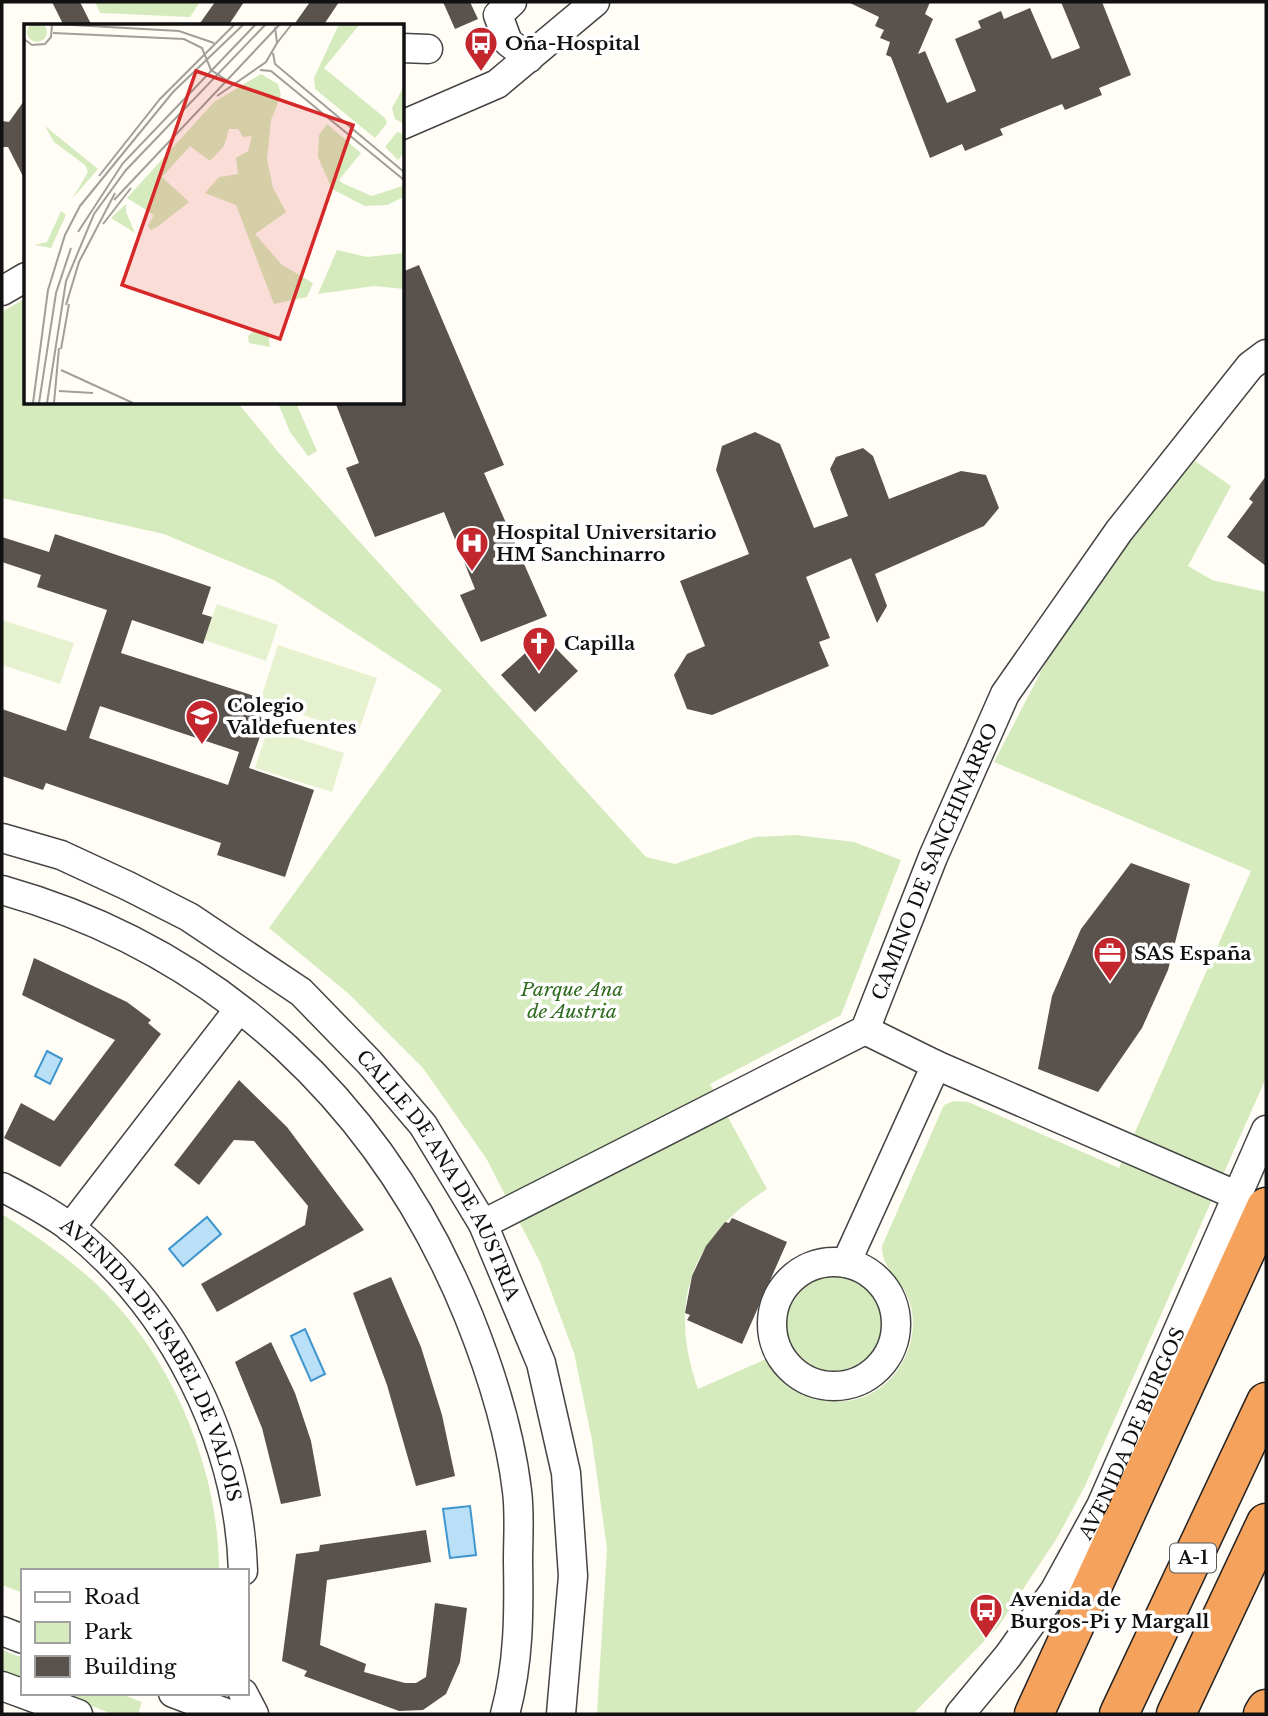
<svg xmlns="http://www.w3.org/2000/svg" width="1268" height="1716" viewBox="0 0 1268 1716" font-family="'Libre Baskerville',serif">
	<rect width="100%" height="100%" fill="#fffdf5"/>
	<!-- green -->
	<g fill="#d5ebbd">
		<path d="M95,2H200L190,17L100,13Z"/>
		<path d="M26,298V402L238,403L279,453L646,857L675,864L755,837L796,835L854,842L901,860L841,1015L710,1084L767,1189C689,1239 668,1304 698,1389L766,1359C784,1385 803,1399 835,1401C884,1405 922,1353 911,1307C906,1283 881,1270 882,1246L944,1105L954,1101L968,1102L1119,1168L1251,871L994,762L1058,639L1158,498L1195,461L1231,486L1188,566L1212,580L1266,592V1078L1085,1486L1057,1538L998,1627L913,1714H597L607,1549L592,1440L574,1353L540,1262L486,1158L423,1068L349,994L269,928L442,690L274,580L164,534L2,498V312Z"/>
		<path d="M278,403H296L317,451L308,456L290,432Z"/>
		<path d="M2,1214C33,1234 64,1255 92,1280C170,1351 219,1466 219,1571H23V1593L2,1585Z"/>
		<circle cx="835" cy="1325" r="51"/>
		<path d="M2,1650L23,1658V1680L2,1672Z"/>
		<path d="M57,1693H118L142,1702L138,1714H113Z"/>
	</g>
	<!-- pitch -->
	<g fill="#e6f2cf">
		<path d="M217,604L278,625L266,661L204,640Z"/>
		<path d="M2,620L74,643L60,684L2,665Z"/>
		<path d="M278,645L377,678L358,733L260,701Z"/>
		<path d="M268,729L344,753L332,792L255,768Z"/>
	</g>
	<!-- water -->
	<g fill="#b9e0f7" stroke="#3f96cf" stroke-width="2">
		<path d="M47,1051L62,1059L50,1084L35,1076Z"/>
		<path d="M207,1217L221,1234L183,1266L169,1249Z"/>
		<path d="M305,1329L325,1374L311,1381L291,1336Z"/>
		<path d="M470,1506L476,1555L450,1558L443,1509Z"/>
	</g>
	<!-- building -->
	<g fill="#5a524d" fill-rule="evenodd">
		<path d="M52,2H80L92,26H64Z"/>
		<path d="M215,2H244L228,26H198Z"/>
		<path d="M310,2H339L323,26H293Z"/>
		<path d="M443,2H470L478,19L455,29Z"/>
		<path d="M848,2H930L925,14L933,19L918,54L925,51L947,103L976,91L955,39L981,28L978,21L1001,11L1004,19L1030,8L1052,59L1080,48L1061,2H1102L1131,75L1099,88L1102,95L1065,110L1062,104L1000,129L1003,135L965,151L962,144L930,158L891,57L886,55L890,42L880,38L884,30L875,26L879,17Z"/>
		<path d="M26,98V182L8,147H2V121L9,122Z"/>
		<path d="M419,265L504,465L484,473L547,616L481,642L460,595L475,589L444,512L375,537L346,468L359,463L335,402H402V272Z"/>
		<path d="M755,432L780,444L814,528L848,516L830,469L836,457L863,448L873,456L889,499L961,471L986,475L999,508L984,526L875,574L887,606L877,623L851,558L806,577L830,638L819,642L829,666L712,715L687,709L674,675L687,654L705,646L680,581L749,554L716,470L722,446Z"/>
		<path d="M1266,476V566L1227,537L1253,502L1249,499Z"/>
		<path d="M55,534L211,587L202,614L212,617L203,644L132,620L121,653L261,698L255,715L266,719L249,768L314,790L285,877L217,855L221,843L46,783L43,790L2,776V709L66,731L107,610L37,587L41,575L2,562V537L49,552ZM100,706L239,752L228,785L89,738Z"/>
		<path d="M544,636L578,671L535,712L501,675Z"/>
		<path d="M1131,863L1190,884L1168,970L1142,1028L1098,1092L1038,1069L1052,996L1081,929Z"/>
		<path d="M34,958L127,1002L151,1020L148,1023L161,1034L60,1167L4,1138L21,1103L54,1121L115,1040L22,995Z"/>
		<path d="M239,1080L287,1127L364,1230L217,1312L201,1284L305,1225L308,1206L254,1141L234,1140L199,1185L174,1165Z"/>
		<path d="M732,1218L787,1242L742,1344L687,1320L690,1315L685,1313L692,1276L706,1246L725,1222L729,1223Z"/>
		<path d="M391,1277L421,1347L442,1415L455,1476L416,1486L387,1385L353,1293Z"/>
		<path d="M271,1342L295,1393L311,1441L321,1496L281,1504L262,1428L235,1362Z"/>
		<path d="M426,1530L431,1562L327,1580L320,1645L366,1664L364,1672L405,1683H416L426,1677L435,1603L467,1608L460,1662L446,1694L423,1710L399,1711L304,1676L307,1671L282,1661L296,1554L319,1551L320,1545Z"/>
	</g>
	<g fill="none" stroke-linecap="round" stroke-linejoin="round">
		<defs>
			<g id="minor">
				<path d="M512,2L498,15L508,42L529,58"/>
				<path d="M402,48L428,49"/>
				<path d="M402,125L497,84L595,2"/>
				<path d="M2,291L26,277"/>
				<path id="s1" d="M2,838L61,855L128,886L189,917L301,992L369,1062L423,1125L483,1224L541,1363L566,1473L573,1576L561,1714"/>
				<path d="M2,890C222,952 384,1107 469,1317C491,1372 510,1432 517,1491C520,1514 518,1538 518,1561C519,1613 519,1663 505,1714"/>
				<path d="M865,1030L936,1065L1238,1196"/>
				<path id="s2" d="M2,1187C25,1199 50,1212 71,1228C173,1309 239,1441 243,1571"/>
				<path id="s3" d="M483,1224L865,1030L933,857L1005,694L1119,531L1250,366L1266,354"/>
				<path d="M70,1228L239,1009"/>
				<circle cx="834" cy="1324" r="62"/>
				<path d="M846,1263L936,1065"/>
				<path d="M2,1631L23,1639"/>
				<path d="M2,1686L78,1714"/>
				<path d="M173,1693L229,1714"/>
				<path d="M243,1693L254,1714"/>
				<path id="s4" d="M960,1714L1008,1656L1055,1590L1101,1506L1266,1130"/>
			</g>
			<g id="highway">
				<path d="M1034,1714L1266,1207"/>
				<path d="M1119,1714L1266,1402"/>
				<path d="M1176,1714L1266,1523"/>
				<path d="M1263,1714L1266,1709"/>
			</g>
		</defs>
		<!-- minor casing -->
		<use href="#minor" stroke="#444" stroke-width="31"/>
		<!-- highway casing -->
		<use href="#highway" stroke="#222" stroke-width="41"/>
		<!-- minor -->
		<use href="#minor" stroke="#fff" stroke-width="28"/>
		<!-- highway -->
		<use href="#highway" stroke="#f5a25d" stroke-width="38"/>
	</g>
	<!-- icons -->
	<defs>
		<symbol id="bus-pin" viewBox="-11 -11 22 30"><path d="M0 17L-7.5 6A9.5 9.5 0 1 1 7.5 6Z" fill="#c4262e" stroke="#fff"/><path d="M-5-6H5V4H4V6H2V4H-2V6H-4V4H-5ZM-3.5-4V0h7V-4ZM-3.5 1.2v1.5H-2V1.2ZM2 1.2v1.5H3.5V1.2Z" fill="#fff"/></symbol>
		<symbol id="hospital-pin" viewBox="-11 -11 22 30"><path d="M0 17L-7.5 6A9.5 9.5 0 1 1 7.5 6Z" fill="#c4262e" stroke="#fff"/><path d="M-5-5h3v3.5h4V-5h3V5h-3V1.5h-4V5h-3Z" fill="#fff"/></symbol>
		<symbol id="church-pin" viewBox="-11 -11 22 30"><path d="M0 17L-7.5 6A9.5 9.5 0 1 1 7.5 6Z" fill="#c4262e" stroke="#fff"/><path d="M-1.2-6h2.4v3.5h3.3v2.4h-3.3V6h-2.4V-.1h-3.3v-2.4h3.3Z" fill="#fff"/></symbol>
		<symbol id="school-pin" viewBox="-11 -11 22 30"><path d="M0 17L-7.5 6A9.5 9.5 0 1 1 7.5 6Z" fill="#c4262e" stroke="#fff"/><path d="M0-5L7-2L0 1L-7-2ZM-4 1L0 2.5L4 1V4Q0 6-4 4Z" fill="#fff"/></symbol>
		<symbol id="office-pin" viewBox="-11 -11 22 30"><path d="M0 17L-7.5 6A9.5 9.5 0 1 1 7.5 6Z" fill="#c4262e" stroke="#fff"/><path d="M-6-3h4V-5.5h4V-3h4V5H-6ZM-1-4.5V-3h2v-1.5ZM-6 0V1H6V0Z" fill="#fff"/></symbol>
	</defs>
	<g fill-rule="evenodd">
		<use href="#bus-pin" x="462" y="24" width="38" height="52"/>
		<use href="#hospital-pin" x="453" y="524" width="38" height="52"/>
		<use href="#church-pin" x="520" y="624" width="38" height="52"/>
		<use href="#school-pin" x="183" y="697" width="38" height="52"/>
		<use href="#office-pin" x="1091" y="934" width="38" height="52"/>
		<use href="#bus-pin" x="967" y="1591" width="38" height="52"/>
	</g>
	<g text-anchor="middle" stroke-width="7" stroke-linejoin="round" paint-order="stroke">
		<!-- shield labels -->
		<rect fill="#fff" stroke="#585858" stroke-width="2" x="1170" y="1543.5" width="46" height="29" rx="5"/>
		<g font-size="18" font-weight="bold" fill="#111">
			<text x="1193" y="1564">A-1</text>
		</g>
		<!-- poi labels -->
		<g font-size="19" font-weight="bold" fill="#111" stroke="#fff" text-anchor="start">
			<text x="505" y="50">Oña-Hospital</text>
			<text x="496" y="539">Hospital Universitario<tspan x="496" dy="22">HM Sanchinarro</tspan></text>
			<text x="564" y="650">Capilla</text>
			<text x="227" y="712">Colegio<tspan x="227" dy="22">Valdefuentes</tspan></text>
			<text x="1134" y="960">SAS España</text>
			<text x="1010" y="1606">Avenida de<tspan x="1010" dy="22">Burgos-Pi y Margall</tspan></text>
		</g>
		<!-- street labels -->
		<g font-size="19" fill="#111" stroke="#fff">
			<text dy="7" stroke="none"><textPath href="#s3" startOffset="611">CAMINO DE SANCHINARRO</textPath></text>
			<text dy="7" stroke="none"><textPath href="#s1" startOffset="570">CALLE DE ANA DE AUSTRIA</textPath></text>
			<text dy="7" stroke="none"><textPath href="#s2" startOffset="238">AVENIDA DE ISABEL DE VALOIS</textPath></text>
			<text dy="7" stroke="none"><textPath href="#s4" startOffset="331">AVENIDA DE BURGOS</textPath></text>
		</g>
		<!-- park labels -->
		<g font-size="19" font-style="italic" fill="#2f6b1f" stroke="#fff">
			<text x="572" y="996">Parque Ana<tspan x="572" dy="22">de Austria</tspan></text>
		</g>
	</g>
	<!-- overview -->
	<g transform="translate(24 24)">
		<rect width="380" height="380" fill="#fffdf5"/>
		<path d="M3 8a10 10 0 1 1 20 0a10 10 0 1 1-20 0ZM315,0H336L300,44L361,94L363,99L351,114L291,65L290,54ZM237,50L254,60L257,71L247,96L243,135L249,164L262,188L231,210L258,241L289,259L283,273L250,280L212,181L181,169L195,153L214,150L212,134L224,127L228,112L219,113L214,105H205L200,122L186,137L166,122L138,153L165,178L133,203L127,206L124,202L130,191L103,174L190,78ZM380,62V100L371,95L368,84ZM303,100L337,129L315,156L318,159L348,172L378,162L380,173L363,181L341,182L308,165L294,133L295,111ZM21,102L74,145L48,175L64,148L61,141L30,118ZM373,108L380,110V129L374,136L361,123ZM102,180V188L111,209L87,194ZM37,187L42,191L27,224L10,221L23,218ZM313,226L343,233L380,229V265L350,262L294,270ZM233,305L244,309L246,323L225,319L224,312Z" fill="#d5ebbd"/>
		<path fill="none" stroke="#a09f9a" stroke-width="2" d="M31,0L155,7L190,19M29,9L160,15L178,24L187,46L204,57M0,15L8,21L21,20L27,13L28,0M253,19L268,0M249,29L251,40L380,148M236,46L247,47L380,156M193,72L242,38L253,19L251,3M75,152L136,75L211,0M90,176L256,0M56,182L149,68L220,0M79,200L107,164M54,208L99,139L232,0M42,281L55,238L91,169M37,325L45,280M37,346L109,379M35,367L69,369M9,379L24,266L41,211L57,180M15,379L32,269L47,224M23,379L42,257L70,190L102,146L242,0M30,379L35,324"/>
		<path fill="#d62828" fill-opacity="0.15" stroke="#d62828" stroke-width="3.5" d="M172,47L329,101L256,315L98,261Z"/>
		<rect width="380" height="380" fill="none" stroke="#111" stroke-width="3.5"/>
	</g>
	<!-- border -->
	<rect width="1268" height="1716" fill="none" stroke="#111111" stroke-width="7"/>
	<!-- legend -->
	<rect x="21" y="1569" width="228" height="126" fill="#ffffff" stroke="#a0a0a0" stroke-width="2"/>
	<rect x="35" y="1592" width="35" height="10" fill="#ffffff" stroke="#a0a0a0" stroke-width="2"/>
	<text x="84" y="1604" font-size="21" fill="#111111">Road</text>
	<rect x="35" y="1622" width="35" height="21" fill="#d5ebbd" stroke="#a0a0a0" stroke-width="2"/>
	<text x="84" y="1639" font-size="21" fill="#111111">Park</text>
	<rect x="35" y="1656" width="35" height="21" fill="#5a524d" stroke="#a0a0a0" stroke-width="2"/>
	<text x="84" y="1674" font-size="21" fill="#111111">Building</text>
</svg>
